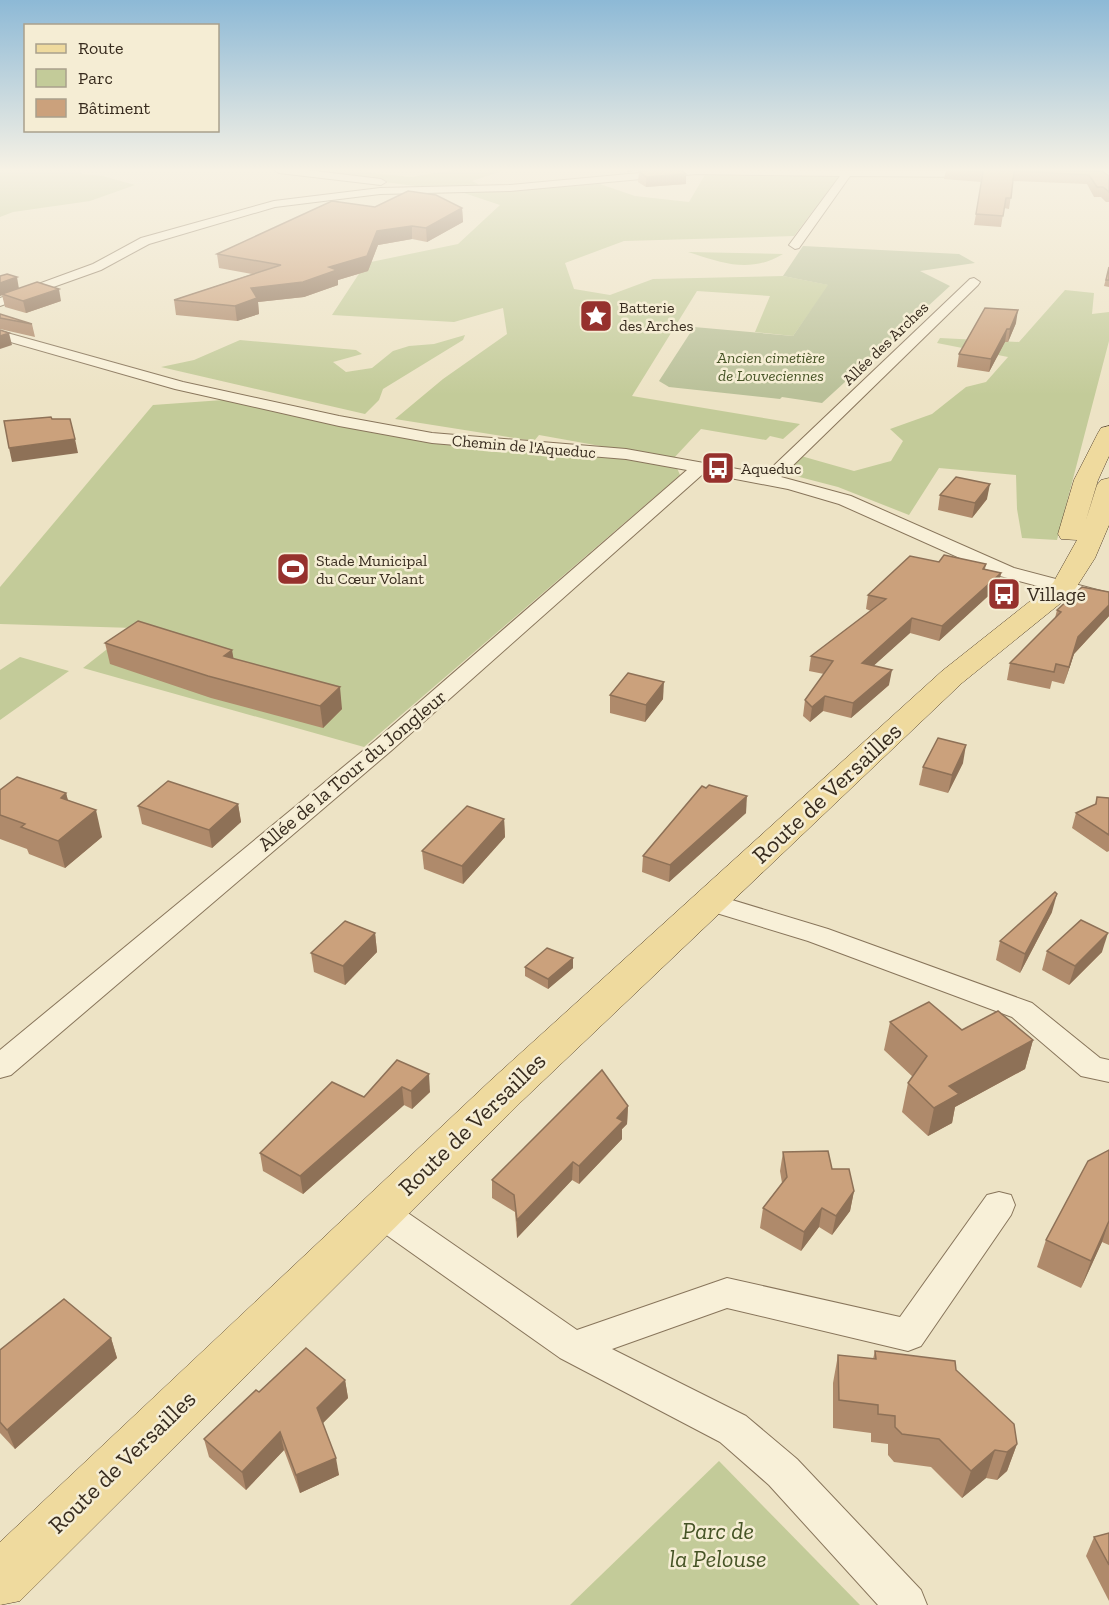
<svg xmlns="http://www.w3.org/2000/svg" width="1109" height="1605" viewBox="0 0 1109 1605" font-family="'Zilla Slab',serif">
	<rect width="100%" height="100%" fill="#ede3c5"/>
	<!-- green -->
	<g fill="#c3cb99">
		<path d="M0,170H81L82,174L103,176L135,185L90,201L13,212L0,217Z"/>
		<path d="M294,170H368L370,173L412,177L454,170H505L472,181L478,184V187L430,188Z"/>
		<path d="M706,173L840,175L794,236L624,241L565,263L574,289L610,295L653,279L783,276L829,285L793,336L755,332L770,296L697,291L632,396L800,424L783,439L770,436L766,440L701,429L673,459L539,435L534,441L395,419L443,379L507,334L503,308L454,322L332,315L366,263L458,244L500,205L464,193L594,182L635,196L689,202Z"/>
		<path d="M688,252L783,254C749,274 723,263 688,252Z"/>
		<path d="M1065,290L1094,293L1092,314L1109,312V341L1057,540L1022,538L1017,509L1016,475L939,468L909,515L838,487L788,474L801,456L854,471L891,461L903,441L890,429L932,414L966,387L986,382L1008,357L937,343L940,338L1019,342Z"/>
		<path d="M465,335L463,340L383,389L379,400L365,414L161,367L194,360L240,340L356,350L362,354L333,362L346,372L372,368L393,351L409,346L434,344Z"/>
		<path d="M223,400L324,422L616,457L677,468L680,475L364,747L83,668L134,628L0,624V587L153,405Z"/>
		<path d="M20,657L69,671L0,720V670Z"/>
		<path d="M719,1461L860,1605H570Z"/>
	</g>
	<!-- cemetery -->
	<path fill="#b9c098" d="M803,246L959,254L975,263L920,271L950,286L822,403L782,397L780,399L669,387L659,381L694,327L793,336L828,285L783,276Z"/>
	<g fill="none" stroke-linecap="round" stroke-linejoin="round">
		<defs>
			<g id="minor">
				<path d="M274,170H306L381,179L386,182L381,185L279,173Z"/>
				<path d="M672,170L978,171L983,174L978,177L850,176L799,248L795,249L789,245L840,176L696,174L510,191L380,194L275,207L149,244L101,270L0,306V298L93,264L141,238L274,201L380,188L510,185Z"/>
				<path d="M974,278L980,282L978,285L781,477L851,496L1014,568L1109,593V605L1000,576L839,504L788,489L704,473L392,750L11,1075L0,1078V1050L376,740L687,470L626,459L432,443L339,426L175,389L0,339V331L183,382L339,416L432,433L626,449L765,474L970,279Z"/>
				<path d="M709,893L828,929L1032,1003L1100,1058L1109,1060V1082L1081,1076L1012,1017L808,941L700,908L696,902L700,896Z"/>
				<path d="M999,1192L1011,1195L1015,1205L1011,1215L921,1346L908,1351L727,1308L612,1349L746,1416L797,1459L921,1590L927,1605H878L769,1485L720,1442L560,1358L368,1222L364,1212L368,1202L380,1198L392,1202L577,1330L727,1278L900,1317L987,1195Z"/>
			</g>
			<path id="primary" d="M1109,426V456L1098,480L1086,520L1097,485L1101,480L1109,478V525L1095,558L1072,594L962,683L521,1102L20,1601L0,1605V1542L491,1080L942,671L1053,583L1077,540L1061,539L1058,534L1074,480L1098,433L1101,428Z"/>
		</defs>
		<!-- minor casing -->
		<use href="#minor" stroke="#88755b" stroke-width="2"/>
		<!-- primary casing -->
		<use href="#primary" stroke="#56432f" stroke-width="1"/>
		<!-- minor -->
		<use href="#minor" fill="#f8f0d8" fill-rule="evenodd"/>
		<!-- primary -->
		<use href="#primary" fill="#efda9e" fill-rule="evenodd"/>
	</g>
	<!-- wall -->
	<g fill="#af8a6b">
		<path d="M946,170H995L1109,176V202H1106L1101,197H1094L1087,184L1013,181L1009,209L1004,208L1001,227L974,225L982,182L944,179Z"/>
		<path d="M639,171L686,184L646,187L638,182Z"/>
		<path d="M375,207L462,208L463,222L427,242L412,239L378,245L368,271L338,280V285L304,297L258,302L259,314L237,321L176,315L174,300L252,274L219,268L217,254Z"/>
		<path d="M1109,267V287L1104,286Z"/>
		<path d="M0,276L19,288L61,301L26,313L5,307L2,295L0,296Z"/>
		<path d="M0,314L32,324L35,337L0,329Z"/>
		<path d="M1016,323L1008,342H1005L989,372L957,367L959,354Z"/>
		<path d="M940,495L987,499L972,518L938,510Z"/>
		<path d="M939,562L986,564L985,569L1001,573L998,587L939,641L910,633L873,666L889,685L851,718L823,711L810,722L803,716L805,700L824,674L809,671L811,656L871,611L866,609L868,595Z"/>
		<path d="M1109,592V616L1074,654L1064,684L1052,681L1050,689L1007,680L1010,663L1055,618L1057,610Z"/>
		<path d="M105,643L234,659L342,709L323,728L211,698L110,664Z"/>
		<path d="M610,695L663,699L645,722L610,713Z"/>
		<path d="M963,763L948,793L919,785L923,767Z"/>
		<path d="M706,788L746,813L669,882L642,872L643,856Z"/>
		<path d="M0,790L66,793L68,801L102,837L65,868L29,854L27,849L0,839Z"/>
		<path d="M1097,797L1109,798V851L1107,852L1072,828L1076,813L1095,805Z"/>
		<path d="M238,804L241,822L212,848L142,824L138,806Z"/>
		<path d="M504,819L505,837L463,884L424,869L422,851Z"/>
		<path d="M1052,912L1020,973L996,960L1000,941Z"/>
		<path d="M375,933L377,952L345,985L314,972L311,953Z"/>
		<path d="M1047,951L1102,952L1069,985L1042,970Z"/>
		<path d="M573,958V968L548,989L525,976V967Z"/>
		<path d="M890,1022L962,1030L1033,1040L1025,1069L955,1107L952,1123L928,1136L902,1112L908,1083L913,1077L884,1050Z"/>
		<path d="M397,1060L430,1092L412,1109L404,1105L303,1194L263,1171L260,1153L364,1097Z"/>
		<path d="M628,1106L627,1124L622,1129V1139L579,1184L572,1180L517,1238L515,1212L492,1198V1180Z"/>
		<path d="M1109,1150V1245L1102,1242L1081,1288L1037,1267L1046,1240Z"/>
		<path d="M783,1152L832,1169L854,1191L850,1211L832,1235L819,1227L801,1251L760,1228L763,1208L782,1183L780,1171Z"/>
		<path d="M111,1338L117,1358L15,1449L0,1433V1350Z"/>
		<path d="M875,1351L956,1370L1017,1444L1007,1471L997,1480L986,1478L962,1498L931,1467L894,1462L888,1455V1444L871,1442V1433L833,1428V1383L838,1355L873,1359Z"/>
		<path d="M345,1380L348,1398L323,1423L339,1475L300,1493L284,1450L246,1490L209,1457L204,1439L259,1392Z"/>
		<path d="M1109,1533V1601L1086,1556L1094,1537Z"/>
	</g>
	<!-- shaded-wall -->
	<g fill="#8e7157">
		<path d="M627,170H646L627,172Z"/>
		<path d="M686,174V184L646,187V177Z"/>
		<path d="M462,208L463,222L427,242L426,228Z"/>
		<path d="M412,226V239L378,245L368,271L338,280V285L304,297L258,302L259,314L237,321L235,306L251,288L329,267L377,231Z"/>
		<path d="M17,277L19,289L0,296V283Z"/>
		<path d="M59,289L61,301L26,313L23,301Z"/>
		<path d="M1018,310L1016,323L1008,342L1010,329Z"/>
		<path d="M1007,329L1005,342L989,372L991,359Z"/>
		<path d="M9,333L12,345L0,349V336Z"/>
		<path d="M75,439L78,453L12,462L9,448Z"/>
		<path d="M990,484L987,499L972,518L975,503Z"/>
		<path d="M1001,573L998,587L939,641L942,626Z"/>
		<path d="M1109,605V616L1074,654L1064,684L1078,637Z"/>
		<path d="M912,618L910,633L860,678L862,663Z"/>
		<path d="M232,650L236,672L224,656Z"/>
		<path d="M892,670L889,685L851,718L853,703Z"/>
		<path d="M664,682L663,699L645,722L646,705Z"/>
		<path d="M340,687L342,709L323,728L320,706Z"/>
		<path d="M825,696L823,711L810,722L812,707Z"/>
		<path d="M966,745L963,763L948,793L952,775Z"/>
		<path d="M66,793L73,820L61,798Z"/>
		<path d="M747,796L746,813L669,882L670,865Z"/>
		<path d="M238,804L241,822L212,848L209,830Z"/>
		<path d="M96,810L102,837L65,868L58,841Z"/>
		<path d="M504,819L505,837L463,884L462,866Z"/>
		<path d="M1057,894L1052,912L1020,973L1025,954Z"/>
		<path d="M375,933L377,952L345,985L343,966Z"/>
		<path d="M1108,933L1102,952L1069,985L1075,966Z"/>
		<path d="M573,958V968L548,989V979Z"/>
		<path d="M1033,1040L1025,1069L955,1107L952,1123L928,1136L934,1108L949,1086Z"/>
		<path d="M429,1074L430,1092L412,1109L411,1091Z"/>
		<path d="M402,1087L404,1105L303,1194L300,1176Z"/>
		<path d="M628,1106L627,1124L622,1129V1139L579,1184V1166L617,1118Z"/>
		<path d="M573,1162L572,1180L517,1238V1220Z"/>
		<path d="M854,1191L850,1211L832,1235L836,1216Z"/>
		<path d="M822,1208L819,1227L801,1251L804,1232Z"/>
		<path d="M1109,1221L1102,1242L1081,1288L1091,1261Z"/>
		<path d="M111,1338L117,1358L15,1449L7,1430Z"/>
		<path d="M345,1380L348,1398L320,1426L317,1408Z"/>
		<path d="M280,1432L284,1450L246,1490L242,1472Z"/>
		<path d="M1017,1444L1007,1471L997,1480L1007,1452Z"/>
		<path d="M995,1450L986,1478L962,1498L971,1471Z"/>
		<path d="M336,1458L339,1475L300,1493L296,1475Z"/>
	</g>
	<!-- building -->
	<g fill="#cba17c" stroke="#8e7157" stroke-width="1.5">
		<path d="M650,170H681L686,174L646,177L639,171Z"/>
		<path d="M955,170L1102,171L1109,176V192L1103,187H1097L1089,175L1014,171L1011,198H1006L1003,216L976,214L983,172Z"/>
		<path d="M408,191L436,195L462,208L426,228L412,226L377,231L367,256L329,267L337,270L303,282L251,288L257,298L235,306L174,300L281,265L217,254L332,201L375,207Z"/>
		<path d="M1109,267V280H1106Z"/>
		<path d="M7,274L17,277L0,283V276Z"/>
		<path d="M37,282L59,289L23,301L2,294Z"/>
		<path d="M985,308L1018,310L1010,329H1007L991,359L959,354Z"/>
		<path d="M0,314L32,324L0,318Z"/>
		<path d="M0,330L9,333L0,336Z"/>
		<path d="M51,417L52,419H70L75,439L9,448L4,421Z"/>
		<path d="M956,477L990,484L975,503L940,495Z"/>
		<path d="M944,555L986,564L983,569L1001,573L942,626L912,618L862,663L892,670L853,703L825,696L812,707L805,700L833,661L811,656L886,599L868,595L910,556L939,562Z"/>
		<path d="M1082,587L1109,592V605L1078,637L1069,667L1056,664L1054,672L1010,663L1061,612L1057,610Z"/>
		<path d="M138,621L232,650L224,656L340,687L320,706L208,676L105,643Z"/>
		<path d="M628,673L664,682L646,705L610,695Z"/>
		<path d="M938,738L966,745L952,775L923,767Z"/>
		<path d="M17,777L66,793L61,798L96,810L58,841L21,827L25,824L0,815V790Z"/>
		<path d="M168,781L238,804L209,830L138,806Z"/>
		<path d="M709,785L747,796L670,865L643,856L702,786L706,788Z"/>
		<path d="M1097,797L1109,798V835L1076,813L1096,804Z"/>
		<path d="M467,806L504,819L462,866L422,851Z"/>
		<path d="M1055,892L1057,894L1025,954L1000,941Z"/>
		<path d="M1081,920L1108,933L1075,966L1047,951Z"/>
		<path d="M345,921L375,933L343,966L311,953Z"/>
		<path d="M547,948L573,958L548,979L525,967Z"/>
		<path d="M929,1002L962,1030L998,1011L1033,1040L949,1086L959,1094L934,1108L908,1083L927,1056L890,1022Z"/>
		<path d="M397,1060L429,1074L411,1091L402,1087L300,1176L260,1153L332,1082L364,1097Z"/>
		<path d="M602,1070L628,1106L617,1118L623,1121L579,1166L573,1162L517,1220L514,1195L492,1180Z"/>
		<path d="M1109,1150V1221L1091,1261L1046,1240L1088,1161Z"/>
		<path d="M828,1151L832,1169H849L854,1191L836,1216L822,1208L804,1232L763,1208L787,1177L783,1152Z"/>
		<path d="M64,1299L111,1338L7,1430L0,1422V1350Z"/>
		<path d="M306,1348L345,1380L317,1408L336,1458L296,1475L280,1432L242,1472L204,1439L256,1390L259,1392Z"/>
		<path d="M875,1351L955,1361L956,1370L1014,1424L1017,1444L1007,1452L995,1450L971,1471L939,1439L902,1434L895,1427V1416L878,1414V1405L839,1400L838,1355L876,1359Z"/>
		<path d="M1109,1533V1565L1094,1537Z"/>
	</g>
	<!-- sky -->
	<linearGradient id="sky" x2="0" y2="1"><stop stop-color="#8db9d6"/><stop offset="0.43" stop-color="#f7f2e5"/><stop offset="1" stop-color="#f7f2e5" stop-opacity="0"/></linearGradient>
	<rect width="1109" height="395" fill="url(#sky)"/>
	<!-- icons -->
	<defs>
		<symbol id="sight-square" viewBox="-11 -11 22 22"><rect x="-9" y="-9" width="18" height="18" rx="4" fill="#96312d" stroke="#f5edd4"/><path d="M0-6L1.8-2.2L6-1.7L2.9 1.2L3.7 5.4L0 3.3L-3.7 5.4L-2.9 1.2L-6-1.7L-1.8-2.2Z" fill="#fff"/></symbol>
		<symbol id="bus-square" viewBox="-11 -11 22 22"><rect x="-9" y="-9" width="18" height="18" rx="4" fill="#96312d" stroke="#f5edd4"/><path d="M-5-6H5V4H4V6H2V4H-2V6H-4V4H-5ZM-3.5-4V0h7V-4ZM-3.5 1.2v1.5H-2V1.2ZM2 1.2v1.5H3.5V1.2Z" fill="#fff"/></symbol>
		<symbol id="stadium-square" viewBox="-11 -11 22 22"><rect x="-9" y="-9" width="18" height="18" rx="4" fill="#96312d" stroke="#f5edd4"/><path d="M0-5a6.5 5 0 1 0 0 10a6.5 5 0 1 0 0-10ZM-3.5-1.8h7v3.6h-7Z" fill="#fff"/></symbol>
	</defs>
	<g fill-rule="evenodd">
		<use href="#sight-square" x="577" y="297" width="38" height="38"/>
		<use href="#bus-square" x="699" y="449" width="38" height="38"/>
		<use href="#stadium-square" x="274" y="550" width="38" height="38"/>
		<use href="#bus-square" x="985" y="575" width="38" height="38"/>
	</g>
	<g text-anchor="middle" stroke-width="5" stroke-linejoin="round" paint-order="stroke">
		<!-- far-poi labels -->
		<g font-size="16" fill="#382c1f" stroke="#f5edd4" text-anchor="start">
			<text x="619" y="313">Batterie<tspan x="619" dy="18">des Arches</tspan></text>
			<text x="741" y="474">Aqueduc</text>
			<text x="316" y="566">Stade Municipal<tspan x="316" dy="18">du Cœur Volant</tspan></text>
		</g>
		<!-- far-street labels -->
		<g font-size="16" fill="#382c1f" stroke="#f5edd4">
			<text transform="translate(885 343) rotate(-44)" y="6">Allée des Arches</text>
			<text transform="translate(524 446) rotate(5)" y="6">Chemin de l'Aqueduc</text>
		</g>
		<!-- far-park labels -->
		<g font-size="16" font-style="italic" fill="#465426" stroke="#f5edd4">
			<text x="771" y="363">Ancien cimetière<tspan x="771" dy="18">de Louveciennes</tspan></text>
		</g>
		<!-- poi labels -->
		<g font-size="20" fill="#382c1f" stroke="#f5edd4" text-anchor="start">
			<text x="1027" y="601">Village</text>
		</g>
		<!-- street labels -->
		<g font-size="20" fill="#382c1f" stroke="#f5edd4">
			<text transform="translate(352 770) rotate(-40)" y="7">Allée de la Tour du Jongleur</text>
		</g>
		<!-- near-street labels -->
		<g font-size="24" fill="#382c1f" stroke="#f5edd4">
			<text transform="translate(827 793) rotate(-43)" y="8">Route de Versailles</text>
			<text transform="translate(472 1124) rotate(-44)" y="8">Route de Versailles</text>
			<text transform="translate(122 1462) rotate(-44)" y="8">Route de Versailles</text>
		</g>
		<!-- near-park labels -->
		<g font-size="24" font-style="italic" fill="#465426" stroke="#f5edd4">
			<text x="718" y="1539">Parc de<tspan x="718" dy="28">la Pelouse</tspan></text>
		</g>
	</g>
	<!-- legend -->
	<rect x="24" y="24" width="195" height="108" fill="#f5edd4" stroke="#a9a08c" stroke-width="1.5"/>
	<rect x="36" y="44" width="30" height="9" fill="#efda9e" stroke="#a9a08c" stroke-width="1.5"/>
	<text x="78" y="54" font-size="18" fill="#382c1f">Route</text>
	<rect x="36" y="69" width="30" height="18" fill="#c3cb99" stroke="#a9a08c" stroke-width="1.5"/>
	<text x="78" y="84" font-size="18" fill="#382c1f">Parc</text>
	<rect x="36" y="99" width="30" height="18" fill="#cba17c" stroke="#a9a08c" stroke-width="1.5"/>
	<text x="78" y="114" font-size="18" fill="#382c1f">Bâtiment</text>
</svg>
